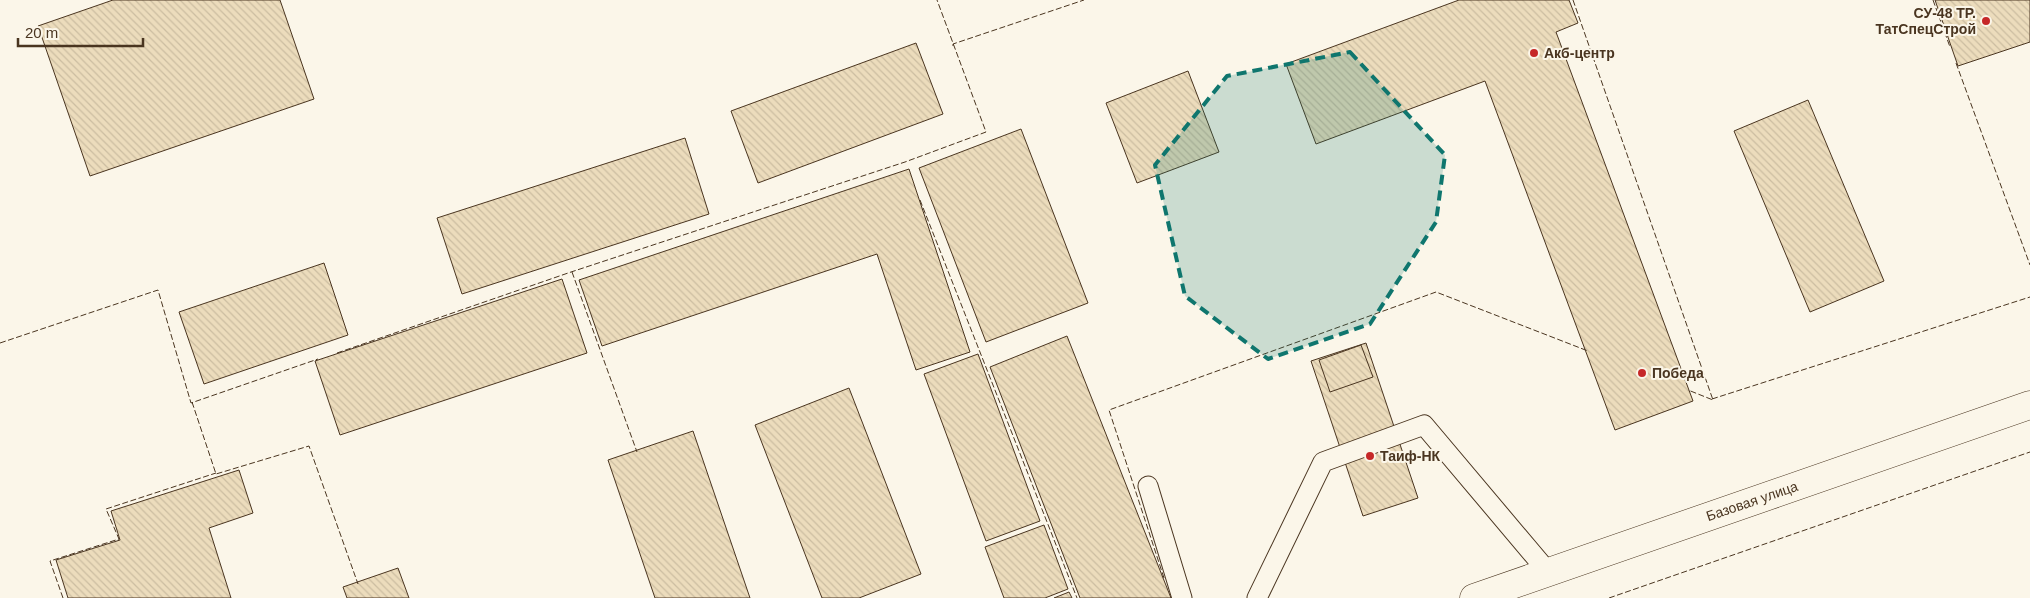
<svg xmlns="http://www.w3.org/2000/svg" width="2030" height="598" viewBox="0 0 2030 598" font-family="Arial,sans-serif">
	<defs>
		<pattern id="building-back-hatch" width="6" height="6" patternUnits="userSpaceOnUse" patternTransform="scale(1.25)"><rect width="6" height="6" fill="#ecdcbc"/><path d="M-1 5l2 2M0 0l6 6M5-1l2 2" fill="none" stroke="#ccbda1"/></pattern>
	</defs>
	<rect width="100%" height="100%" fill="#fbf6e9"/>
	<!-- building -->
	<g fill="url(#building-back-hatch)" stroke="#4a3520">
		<path d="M113,0H280L314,99L90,176L38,26Z"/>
		<path d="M1459,0H1569L1578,23L1556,32L1693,401L1615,430L1485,81L1316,144L1286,64Z"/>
		<path d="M1935,0H2030V42L1958,66Z"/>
		<path d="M916,43L943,114L758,183L731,111Z"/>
		<path d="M1188,71L1219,152L1137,183L1106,103Z"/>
		<path d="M1808,100L1884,281L1810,312L1734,131Z"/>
		<path d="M1021,129L1088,303L986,342L919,168Z"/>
		<path d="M685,138L709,214L462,294L437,218Z"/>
		<path d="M909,169L970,352L916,370L877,254L602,346L579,280Z"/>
		<path d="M324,263L348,335L204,384L179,312Z"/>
		<path d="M562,279L587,353L340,435L315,361Z"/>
		<path d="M1067,336L1171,598H1080L990,367Z"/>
		<path d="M1366,343L1418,498L1363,516L1311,361Z"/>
		<path d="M1361,345L1373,377L1330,392L1319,360Z"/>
		<path d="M978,354L1040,521L986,541L924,374Z"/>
		<path d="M849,388L921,574L859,598H822L755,425Z"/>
		<path d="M693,431L750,598H655L608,460Z"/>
		<path d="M239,470L253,513L209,528L231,598H68L56,560L120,540L111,511Z"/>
		<path d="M1044,525L1068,589L1045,598H1004L985,547Z"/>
		<path d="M398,568L409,598H347L343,587Z"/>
		<path d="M1069,592L1072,598H1054Z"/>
	</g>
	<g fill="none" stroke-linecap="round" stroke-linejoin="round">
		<defs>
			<g id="lane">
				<path d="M1148,486L1182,598"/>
				<path d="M1257,598L1323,462L1424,425L1548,572"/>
			</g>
			<path id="secondary" d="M1474,598L2030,405"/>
		</defs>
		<!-- lane casing -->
		<use href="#lane" stroke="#4a3520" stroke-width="21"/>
		<!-- secondary casing -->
		<use href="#secondary" stroke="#4a3520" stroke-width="29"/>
		<!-- lane -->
		<use href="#lane" stroke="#fbf6e9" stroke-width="19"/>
		<!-- secondary -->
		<use href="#secondary" stroke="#fbf6e9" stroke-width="28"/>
		<!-- fence -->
		<g stroke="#4a3520" stroke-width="1" stroke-dasharray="6 2.5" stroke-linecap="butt">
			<path d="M1573,0L1713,400L1688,390"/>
			<path d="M1933,0L1950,47"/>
			<path d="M953,46V44L1084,0"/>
			<path d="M1956,63L2030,265"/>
			<path d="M920,200L1077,598"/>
			<path d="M572,272L637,452"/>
			<path d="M0,343L158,290L191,403L318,359"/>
			<path d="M337,353L571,272L905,162L986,132L937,0"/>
			<path d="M1712,399L2030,297"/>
			<path d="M192,402L216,474L309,446L358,584"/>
			<path d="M1164,578L1109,410L1436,292L1588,351"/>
			<path d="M63,598L50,561L119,539L106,509L216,473"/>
			<path d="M1609,598L2030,452"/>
		</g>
	</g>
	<!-- marked area -->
	<path fill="#0f766e" fill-opacity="0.2" stroke="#0f766e" stroke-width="4" stroke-dasharray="10 6" stroke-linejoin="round" d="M1350,52L1445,155L1436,222L1370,324L1268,359L1185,296L1155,165L1227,76Z"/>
	<!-- markers -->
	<g fill="#c62828" stroke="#fbf6e9" stroke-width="2">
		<circle cx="1986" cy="21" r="5"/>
		<circle cx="1534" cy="53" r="5"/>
		<circle cx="1642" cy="373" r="5"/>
		<circle cx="1370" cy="456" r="5"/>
	</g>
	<g text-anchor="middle" stroke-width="4" stroke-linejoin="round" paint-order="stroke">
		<!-- poi labels -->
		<g font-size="14" font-weight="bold" fill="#4a3520" stroke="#fbf6e9" text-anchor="start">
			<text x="1976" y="18" text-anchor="end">СУ-48 ТР.<tspan x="1976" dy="16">ТатСпецСтрой</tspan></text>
			<text x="1544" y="58">Акб-центр</text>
			<text x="1652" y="378">Победа</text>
			<text x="1380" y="461">Таиф-НК</text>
		</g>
		<!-- street labels -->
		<g font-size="14" fill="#4a3520" stroke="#fbf6e9">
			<text transform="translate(1752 501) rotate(-19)" y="5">Базовая улица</text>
		</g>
	</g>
	<!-- scale -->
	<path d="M18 38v8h125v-8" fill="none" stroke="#4a3520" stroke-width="2.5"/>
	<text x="25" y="38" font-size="15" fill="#4a3520" stroke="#fbf6e9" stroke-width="4" paint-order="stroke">20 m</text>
</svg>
